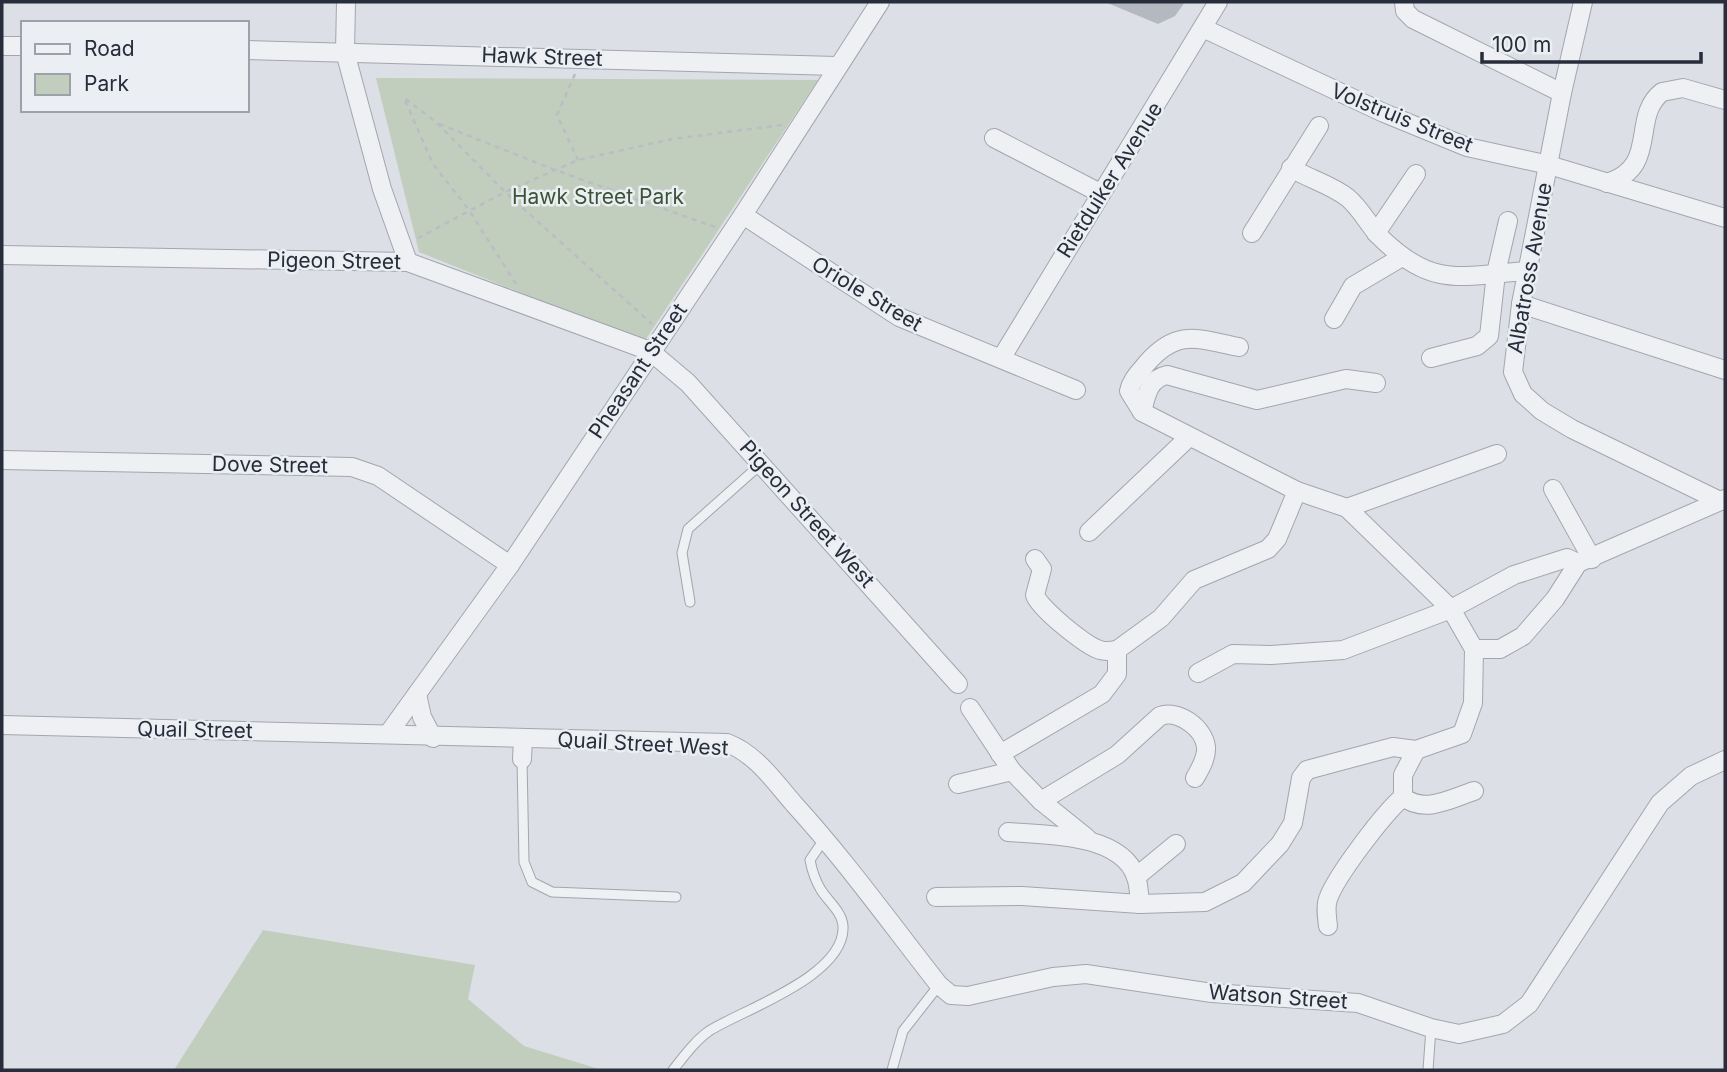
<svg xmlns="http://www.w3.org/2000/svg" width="1727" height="1072" viewBox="0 0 1727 1072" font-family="Inter,sans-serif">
	<rect width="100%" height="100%" fill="#dcdfe5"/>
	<!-- green -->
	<g fill="#c1cebe">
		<path d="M376,78L818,80L644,342L419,252Z"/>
		<path d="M263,930L475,965L468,999L524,1046L602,1070H174Z"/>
	</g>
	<!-- building -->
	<path fill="#b4b8c1" d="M1105,2H1185L1175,16L1158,24Z"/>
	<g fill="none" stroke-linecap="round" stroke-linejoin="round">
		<defs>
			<g id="service">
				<path d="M690,602L682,553L688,529L761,464"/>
				<path d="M522,759L524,862L532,882L552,892L676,897"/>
				<path d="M673,1070C684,1056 695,1041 709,1031C742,1010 846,976 843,926C842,912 828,901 821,890C815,880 812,871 810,860L825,838"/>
				<path d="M892,1070L903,1031L939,985"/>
				<path d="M1428,1070L1431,1028"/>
			</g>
			<g id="minor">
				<path d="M346,2L345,52L382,189L408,262"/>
				<path d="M1404,2L1405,11L1413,19L1562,93"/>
				<path d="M1583,2L1562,93L1521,304L1513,372L1523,394L1542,411L1572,429L1720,501"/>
				<path d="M1205,29L1384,113L1467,147L1549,165L1725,218"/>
				<path d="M2,46H23"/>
				<path d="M247,50L837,66"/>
				<path d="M994,138L1100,193"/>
				<path d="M1291,168C1309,179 1332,185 1348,198C1361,209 1368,224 1379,236C1432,289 1460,276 1527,271"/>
				<path d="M1607,183C1660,167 1630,117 1662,92L1683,88L1725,100"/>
				<path d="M743,215L899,317L1076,390"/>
				<path d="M1252,233L1319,126"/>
				<path d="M1376,233L1416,174"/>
				<path d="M2,255L408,262L650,351L688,383L958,684"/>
				<path d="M1521,304L1725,370"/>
				<path d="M1334,319L1353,286L1402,257"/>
				<path d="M1002,357L1218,2"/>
				<path d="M1431,358L1477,346L1489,336L1496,273L1508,221"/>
				<path d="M1142,412C1146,397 1148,379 1167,375L1257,400L1346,379L1376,383"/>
				<path d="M2,460L352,467L378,476L510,565"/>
				<path d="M1553,489L1592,559"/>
				<path d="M1347,508L1497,454"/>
				<path d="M1089,532L1188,438"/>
				<path d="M1035,559L1042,569L1035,595C1039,608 1086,646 1100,650C1106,652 1111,651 1117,650"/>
				<path d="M1474,649H1500L1523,636L1555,599L1578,563L1725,499"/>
				<path d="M1198,673L1233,654L1271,655L1343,650L1451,609L1514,575L1567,558L1578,563"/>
				<path d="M417,694L422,717L433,738"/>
				<path d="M970,708L1012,771L1041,801L1087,838"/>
				<path d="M2,725L727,743C756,754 774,781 794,804C846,861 891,924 939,985L951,995L968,996L1053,977L1086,974L1212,993L1358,1003L1431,1028L1459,1034L1503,1024L1529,1004L1660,803L1691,776L1725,760"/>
				<path d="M388,734L510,565L743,215L880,2"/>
				<path d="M1416,750L1403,775V797C1425,814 1450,799 1474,791"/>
				<path d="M1000,754L1102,694L1117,674V650L1161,618L1194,580L1268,549L1277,539L1297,491L1142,412L1129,391C1131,380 1140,372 1147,363C1178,328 1198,339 1239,347"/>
				<path d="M522,759L523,739"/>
				<path d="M958,784L1012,771"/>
				<path d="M1041,801L1117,755L1160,716C1178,709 1204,728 1206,747C1207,758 1200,769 1195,778"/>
				<path d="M1008,832C1045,835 1121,833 1136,877C1139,885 1139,895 1140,904"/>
				<path d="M1136,877L1176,844"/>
				<path d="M936,897L1022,896L1140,904L1205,902L1243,883L1280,844L1293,823L1301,778L1307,770L1393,747L1416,750L1462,734L1473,703L1474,649L1451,609L1347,508L1297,491"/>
				<path d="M1328,926C1327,917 1325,907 1328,899C1336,876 1384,813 1403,797"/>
			</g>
		</defs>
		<!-- service casing -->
		<use href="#service" stroke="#a2a6ae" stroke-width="11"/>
		<!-- minor casing -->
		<use href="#minor" stroke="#a2a6ae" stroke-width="20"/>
		<!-- path -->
		<g stroke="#babdc4" stroke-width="2.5" stroke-dasharray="5 5" stroke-linecap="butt">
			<path d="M575,74L557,115L578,160"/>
			<path d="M439,124L555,170L715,227"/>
			<path d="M418,238L505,192L578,160L672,139L782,125"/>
			<path d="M516,284L469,210L433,164L404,98L436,122L505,192L652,324"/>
		</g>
		<!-- service -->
		<use href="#service" stroke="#eef0f4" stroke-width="9"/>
		<!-- minor -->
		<use href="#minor" stroke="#eef0f4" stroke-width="18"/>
	</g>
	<g text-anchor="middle" stroke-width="5" stroke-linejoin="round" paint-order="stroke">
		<!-- street labels -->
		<g font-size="21" fill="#272d3a" stroke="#ebeef3">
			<text transform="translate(542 57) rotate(2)" y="7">Hawk Street</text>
			<text transform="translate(1402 118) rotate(22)" y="7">Volstruis Street</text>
			<text transform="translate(1110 180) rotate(-58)" y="7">Rietduiker Avenue</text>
			<text transform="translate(334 261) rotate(1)" y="7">Pigeon Street</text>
			<text transform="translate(1530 268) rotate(-80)" y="7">Albatross Avenue</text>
			<text transform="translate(867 294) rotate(31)" y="7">Oriole Street</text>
			<text transform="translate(638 371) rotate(-56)" y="7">Pheasant Street</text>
			<text transform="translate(270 465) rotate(1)" y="7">Dove Street</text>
			<text transform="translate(807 514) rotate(48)" y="7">Pigeon Street West</text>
			<text transform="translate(195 730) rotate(1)" y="7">Quail Street</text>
			<text transform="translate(643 744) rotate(3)" y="7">Quail Street West</text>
			<text transform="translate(1278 997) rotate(4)" y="7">Watson Street</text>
		</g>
		<!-- park labels -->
		<g font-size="21" fill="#3a5436" stroke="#ebeef3">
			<text x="598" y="204">Hawk Street Park</text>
		</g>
	</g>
	<!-- border -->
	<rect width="1727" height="1072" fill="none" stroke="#272d3a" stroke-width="7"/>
	<!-- legend -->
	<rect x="21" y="21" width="228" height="91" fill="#ebeef3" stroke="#9da1a9" stroke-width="2"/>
	<rect x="35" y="44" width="35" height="10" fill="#eef0f4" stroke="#9da1a9" stroke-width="2"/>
	<text x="84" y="56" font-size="21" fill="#272d3a">Road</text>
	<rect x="35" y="74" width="35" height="21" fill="#c1cebe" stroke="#9da1a9" stroke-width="2"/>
	<text x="84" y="91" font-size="21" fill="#272d3a">Park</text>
	<!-- scale -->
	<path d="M1482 52v10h219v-10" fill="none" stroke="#272d3a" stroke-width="3.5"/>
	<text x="1492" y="52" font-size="21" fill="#272d3a" stroke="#ebeef3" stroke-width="5" paint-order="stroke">100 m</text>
</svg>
